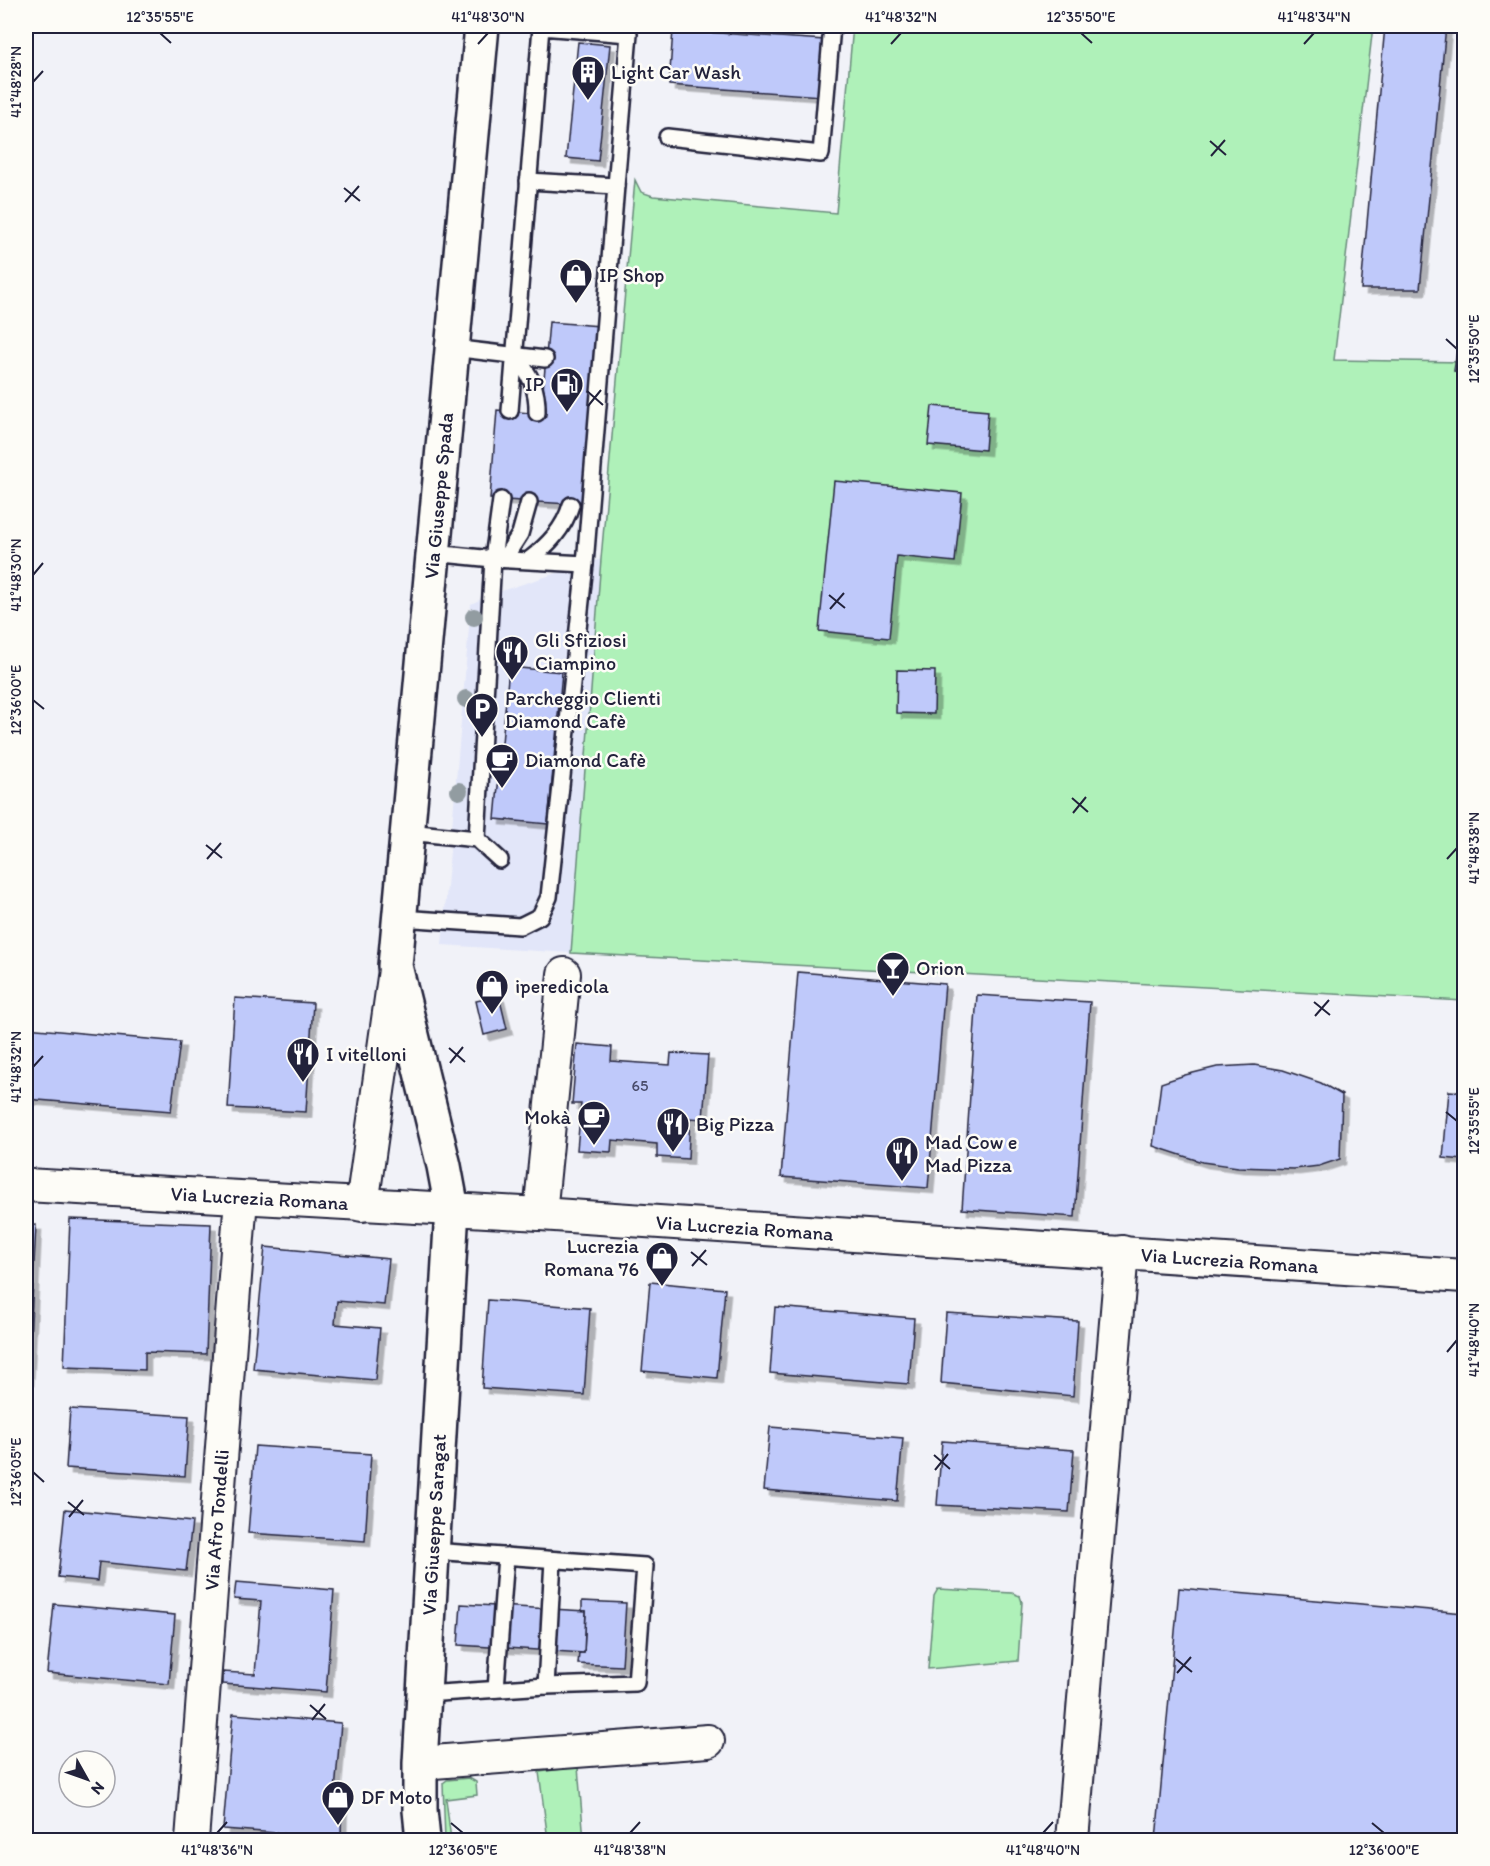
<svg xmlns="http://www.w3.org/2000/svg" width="1490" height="1866" viewBox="0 0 1490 1866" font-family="Itim,sans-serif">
	<defs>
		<filter id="shadow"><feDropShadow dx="5.5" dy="5.5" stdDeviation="0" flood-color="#0004"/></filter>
	</defs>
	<rect width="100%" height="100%" fill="#f1f2f8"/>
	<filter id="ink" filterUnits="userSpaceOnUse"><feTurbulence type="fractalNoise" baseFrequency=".0167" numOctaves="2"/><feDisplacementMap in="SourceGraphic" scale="12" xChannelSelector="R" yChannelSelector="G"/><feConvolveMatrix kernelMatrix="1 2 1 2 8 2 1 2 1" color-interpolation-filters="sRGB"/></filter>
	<g filter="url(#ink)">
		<!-- built -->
		<path fill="#e2e6f9" d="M601,559L571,953L442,945L471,604L492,594Z"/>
		<!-- green -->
		<g fill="#aff1b9" stroke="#688a7a" stroke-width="1.5">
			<path d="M853,26H1373L1334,360L1464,362V1001L571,953L601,559L635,180L641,192L653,196L836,213Z"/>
			<path d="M938,1589L1012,1593L1020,1596L1022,1602L1018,1661L928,1669L934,1596Z"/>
			<path d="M578,1767L584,1840H548L539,1772Z"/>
			<path d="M469,1778L476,1782L477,1795L446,1799L451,1840H445L443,1783L447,1780Z"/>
		</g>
		<!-- building -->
		<g fill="#bfc9fa" stroke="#22223b" stroke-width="1.5" filter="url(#shadow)">
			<path d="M1385,26H1446L1420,289H1361Z"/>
			<path d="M673,30L825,40L821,96L669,85Z"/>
			<path d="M578,42L610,45L598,161L566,158Z"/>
			<path d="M1464,303V372L1454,371Z"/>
			<path d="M549,322L600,326L584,505L490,499L497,410L541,414Z"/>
			<path d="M932,406L988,411L985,450L928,445Z"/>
			<path d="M834,481L962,493L955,562L897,556L889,638L819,631Z"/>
			<path d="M509,667L562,672L548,824L495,819Z"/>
			<path d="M897,670L935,671L934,714L896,713Z"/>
			<path d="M798,972L945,984L928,1188L781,1177Z"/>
			<path d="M977,995L1090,1002L1075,1217L962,1209Z"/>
			<path d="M499,996L507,1029L484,1035L476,1001Z"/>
			<path d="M235,998L313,1003L306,1112L228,1108Z"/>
			<path d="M26,1028L180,1042L171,1111L26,1099Z"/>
			<path d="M577,1044L612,1047L611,1061L670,1065L671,1053L708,1055L703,1119L690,1118L688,1159L657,1157V1144L612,1140L611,1152L577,1150L581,1104H572Z"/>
			<path d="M1254,1065L1283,1070L1321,1083L1342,1095L1340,1159L1319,1166L1294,1169L1238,1167L1202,1162L1153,1146L1161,1083L1185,1075L1217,1067Z"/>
			<path d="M1449,1091L1464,1092V1160L1443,1158Z"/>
			<path d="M70,1219L211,1224L206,1354L145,1352V1370L64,1367Z"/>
			<path d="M26,1225H36L28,1380L26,1379Z"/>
			<path d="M265,1247L389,1259L384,1305L337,1301L335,1324L380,1328L375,1380L253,1369Z"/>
			<path d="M650,1282L725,1289L717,1378L642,1371Z"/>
			<path d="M488,1300L590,1308L584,1395L482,1388Z"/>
			<path d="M775,1307L914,1318L909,1384L770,1373Z"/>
			<path d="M946,1313L1078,1321L1073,1396L941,1383Z"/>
			<path d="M70,1409L189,1416L185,1476L66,1468Z"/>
			<path d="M770,1427L903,1438L897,1501L764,1490Z"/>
			<path d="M942,1441L1074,1450L1069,1512L937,1505Z"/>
			<path d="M255,1446L371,1454L365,1541L248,1533Z"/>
			<path d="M65,1509L192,1522L186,1571L99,1562L97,1581L58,1577Z"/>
			<path d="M236,1582L334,1590L326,1692L223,1684V1672L255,1674L261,1601L234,1599Z"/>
			<path d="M1179,1588L1464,1613V1840H1156Z"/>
			<path d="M582,1601L626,1603L622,1666L578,1664L579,1653H584L586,1611H582Z"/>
			<path d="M26,1604L29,1605L26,1636Z"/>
			<path d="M54,1604L175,1615L169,1684L47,1673Z"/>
			<path d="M461,1604L586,1611L584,1653L458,1645Z"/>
			<path d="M233,1714L341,1723L335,1791L342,1792L341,1838L223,1829Z"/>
		</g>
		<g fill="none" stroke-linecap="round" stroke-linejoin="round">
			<defs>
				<g id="lane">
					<path d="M667,137L821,154L832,26"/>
					<path d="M452,348L545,359"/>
					<path d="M514,356C530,373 538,389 537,413"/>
					<path d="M510,411L541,27L629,34L616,186"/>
					<path d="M433,553L493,559L501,500"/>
					<path d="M504,559L520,534L529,502"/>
					<path d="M529,560C548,545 564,529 571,505"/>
					<path d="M408,832L477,839L500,860"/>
					<path d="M477,839L493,559L585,564"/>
					<path d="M400,918L520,926L540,916L549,897L585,564L616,186L528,181"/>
					<path d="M546,1686L553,1560"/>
					<path d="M496,1689L506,1556"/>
					<path d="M424,1694L546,1686L636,1683L645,1566L432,1551"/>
				</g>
				<g id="street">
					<path id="s1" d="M26,1185L540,1214L1464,1276"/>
					<path d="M362,1205L395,970"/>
					<path d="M540,1214L564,974"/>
					<path d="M420,1763L708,1741"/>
					<path id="s2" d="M192,1840L241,1198"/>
					<path d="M1072,1840L1122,1252"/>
				</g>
				<g id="secondary">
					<path id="s3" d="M423,1840L420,1810V1763L452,1209L444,1166L395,966L482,26"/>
				</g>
			</defs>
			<!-- lane casing -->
			<use href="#lane" stroke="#22223b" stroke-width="20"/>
			<!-- street casing -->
			<use href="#street" stroke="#22223b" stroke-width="36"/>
			<!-- secondary casing -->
			<use href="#secondary" stroke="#22223b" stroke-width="38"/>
			<!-- lane -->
			<use href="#lane" stroke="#fdfcf7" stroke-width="15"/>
			<!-- street -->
			<use href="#street" stroke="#fdfcf7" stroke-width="32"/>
			<!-- secondary -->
			<use href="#secondary" stroke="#fdfcf7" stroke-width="33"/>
		</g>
		<!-- trees -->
		<g fill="#929ca1">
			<circle cx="474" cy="617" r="9"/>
			<circle cx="466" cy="699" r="9"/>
			<circle cx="459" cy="791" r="9"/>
		</g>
	</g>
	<!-- ticks -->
	<path fill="none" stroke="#22223b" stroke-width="2" d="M160,33L171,43M1081,33L1092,43M478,44L488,33M891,44L901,33M1304,44L1314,33M33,82L43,71M1210,141L1226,155M1211,156L1225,140M344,188L360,201M345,202L359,186M1446,339L1457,349M587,391L603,405M588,406L601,390M33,575L43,563M829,595L845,608M830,609L844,593M33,700L44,709M1072,798L1088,812M1073,813L1086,797M206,845L222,858M207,859L221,843M1447,859L1457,848M1314,1002L1330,1015M1315,1016L1329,1000M449,1048L465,1062M450,1063L463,1047M33,1067L43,1056M1446,1112L1457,1121M691,1252L707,1265M692,1266L706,1250M1447,1352L1457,1340M934,1455L950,1469M935,1470L948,1454M33,1472L44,1482M68,1502L84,1515M69,1517L83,1500M1176,1659L1192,1672M1177,1673L1191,1657M310,1705L326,1719M312,1720L325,1704M451,1823L463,1833M1372,1823L1384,1833M217,1833L227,1822M630,1833L640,1822M1043,1833L1053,1822"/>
	<!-- icons -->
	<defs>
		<symbol id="building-pin" viewBox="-11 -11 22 30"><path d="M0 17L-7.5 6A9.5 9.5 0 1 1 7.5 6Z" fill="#22223b" stroke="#fdfcf7"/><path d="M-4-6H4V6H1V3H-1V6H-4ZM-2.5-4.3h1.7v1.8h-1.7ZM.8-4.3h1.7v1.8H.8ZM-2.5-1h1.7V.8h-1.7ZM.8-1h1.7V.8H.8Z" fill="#fff"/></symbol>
		<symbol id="shop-pin" viewBox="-11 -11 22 30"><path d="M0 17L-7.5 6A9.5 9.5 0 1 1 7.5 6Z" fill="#22223b" stroke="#fdfcf7"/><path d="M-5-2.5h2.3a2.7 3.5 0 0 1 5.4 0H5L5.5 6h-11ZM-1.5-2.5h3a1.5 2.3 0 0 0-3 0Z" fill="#fff"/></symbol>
		<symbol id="fuel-pin" viewBox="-11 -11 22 30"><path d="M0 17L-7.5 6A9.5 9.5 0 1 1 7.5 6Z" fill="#22223b" stroke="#fdfcf7"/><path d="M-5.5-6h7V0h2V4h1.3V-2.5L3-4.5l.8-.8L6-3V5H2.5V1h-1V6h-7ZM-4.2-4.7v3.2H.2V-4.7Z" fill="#fff"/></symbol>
		<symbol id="restaurant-pin" viewBox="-11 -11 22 30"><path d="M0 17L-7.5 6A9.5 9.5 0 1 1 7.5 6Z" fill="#22223b" stroke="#fdfcf7"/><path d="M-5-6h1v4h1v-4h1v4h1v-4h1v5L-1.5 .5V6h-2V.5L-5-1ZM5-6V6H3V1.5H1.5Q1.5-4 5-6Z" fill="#fff"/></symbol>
		<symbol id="parking-pin" viewBox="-11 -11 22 30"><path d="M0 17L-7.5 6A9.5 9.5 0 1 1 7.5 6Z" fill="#22223b" stroke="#fdfcf7"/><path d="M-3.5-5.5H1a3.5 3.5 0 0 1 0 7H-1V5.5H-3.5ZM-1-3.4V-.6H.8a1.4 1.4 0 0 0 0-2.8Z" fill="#fff"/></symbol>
		<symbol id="cafe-pin" viewBox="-11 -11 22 30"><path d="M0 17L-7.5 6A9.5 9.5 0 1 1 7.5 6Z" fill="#22223b" stroke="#fdfcf7"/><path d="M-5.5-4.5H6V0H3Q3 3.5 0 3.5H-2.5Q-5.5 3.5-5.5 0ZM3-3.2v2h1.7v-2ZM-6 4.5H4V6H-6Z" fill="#fff"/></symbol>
		<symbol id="bar-pin" viewBox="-11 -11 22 30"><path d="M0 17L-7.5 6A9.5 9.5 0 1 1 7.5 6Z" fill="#22223b" stroke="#fdfcf7"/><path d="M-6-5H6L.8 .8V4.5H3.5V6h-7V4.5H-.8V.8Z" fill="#fff"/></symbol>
	</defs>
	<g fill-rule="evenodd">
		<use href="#building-pin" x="569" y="53" width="38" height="52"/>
		<use href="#shop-pin" x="557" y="256" width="38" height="52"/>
		<use href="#fuel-pin" x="548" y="365" width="38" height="52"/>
		<use href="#restaurant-pin" x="493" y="633" width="38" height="52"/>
		<use href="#parking-pin" x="463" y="690" width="38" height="52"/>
		<use href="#cafe-pin" x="483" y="741" width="38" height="52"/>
		<use href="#bar-pin" x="874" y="949" width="38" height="52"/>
		<use href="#shop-pin" x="473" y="967" width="38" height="52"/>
		<use href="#restaurant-pin" x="284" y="1035" width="38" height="52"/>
		<use href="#cafe-pin" x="575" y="1098" width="38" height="52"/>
		<use href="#restaurant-pin" x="654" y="1105" width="38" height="52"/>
		<use href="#restaurant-pin" x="883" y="1134" width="38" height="52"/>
		<use href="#shop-pin" x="643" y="1239" width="38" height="52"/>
		<use href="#shop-pin" x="319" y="1778" width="38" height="52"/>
	</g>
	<g text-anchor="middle" stroke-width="5" stroke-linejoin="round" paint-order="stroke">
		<!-- number labels -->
		<g font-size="16" fill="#494c6b">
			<text x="640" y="1091">65</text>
		</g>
		<!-- poi labels -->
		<g font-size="20" fill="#22223b" stroke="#fdfcf7" text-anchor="start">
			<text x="611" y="79">Light Car Wash</text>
			<text x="599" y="282">IP Shop</text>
			<text x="544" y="391" text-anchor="end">IP</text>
			<text x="535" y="647">Gli Sfiziosi<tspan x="535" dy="23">Ciampino</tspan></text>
			<text x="505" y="705">Parcheggio Clienti<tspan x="505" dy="23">Diamond Cafè</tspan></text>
			<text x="525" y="767">Diamond Cafè</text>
			<text x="916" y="975">Orion</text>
			<text x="515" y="993">iperedicola</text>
			<text x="326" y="1061">I vitelloni</text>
			<text x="571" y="1124" text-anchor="end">Mokà</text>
			<text x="696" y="1131">Big Pizza</text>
			<text x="925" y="1149">Mad Cow e<tspan x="925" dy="23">Mad Pizza</tspan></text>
			<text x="639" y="1253" text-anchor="end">Lucrezia<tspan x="639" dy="23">Romana 76</tspan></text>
			<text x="361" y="1804">DF Moto</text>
		</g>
		<!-- street labels -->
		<g font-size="20" fill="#22223b" stroke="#fdfcf7">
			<text dy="7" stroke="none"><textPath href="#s3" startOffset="1354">Via Giuseppe Spada</textPath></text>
			<text dy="7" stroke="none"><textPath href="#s1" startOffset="234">Via Lucrezia Romana</textPath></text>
			<text dy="7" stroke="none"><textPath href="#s1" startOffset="720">Via Lucrezia Romana</textPath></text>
			<text dy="7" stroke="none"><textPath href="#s1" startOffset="1206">Via Lucrezia Romana</textPath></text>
			<text dy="7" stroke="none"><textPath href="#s2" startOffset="321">Via Afro Tondelli</textPath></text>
			<text dy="7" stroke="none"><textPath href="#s3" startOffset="316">Via Giuseppe Saragat</textPath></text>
		</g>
	</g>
	<!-- margin -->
	<rect width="1490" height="1866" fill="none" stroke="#fdfcf7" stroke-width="66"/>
	<!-- north arrow -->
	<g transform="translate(87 1779) rotate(130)"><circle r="28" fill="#fdfcf7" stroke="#a5a5ac" stroke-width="1.5"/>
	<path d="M0-4.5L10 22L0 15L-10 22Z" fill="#22223b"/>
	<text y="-9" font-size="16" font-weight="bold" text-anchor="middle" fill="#22223b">N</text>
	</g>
	<rect x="33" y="33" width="1424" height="1800" fill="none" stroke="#22223b" stroke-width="2"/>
	<g font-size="15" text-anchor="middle" fill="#22223b">
		<text x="160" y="22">12°35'55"E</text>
		<text x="488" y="22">41°48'30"N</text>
		<text x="901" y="22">41°48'32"N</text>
		<text x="1081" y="22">12°35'50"E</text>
		<text x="1314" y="22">41°48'34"N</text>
		<text transform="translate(16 82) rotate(-90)" y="5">41°48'28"N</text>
		<text transform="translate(1474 349) rotate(-90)" y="5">12°35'50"E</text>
		<text transform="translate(16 575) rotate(-90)" y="5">41°48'30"N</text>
		<text transform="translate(16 700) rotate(-90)" y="5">12°36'00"E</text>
		<text transform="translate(1474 848) rotate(-90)" y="5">41°48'38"N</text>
		<text transform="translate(16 1067) rotate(-90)" y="5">41°48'32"N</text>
		<text transform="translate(1474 1121) rotate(-90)" y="5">12°35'55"E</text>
		<text transform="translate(1474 1340) rotate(-90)" y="5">41°48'40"N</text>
		<text transform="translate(16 1472) rotate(-90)" y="5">12°36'05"E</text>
		<text x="217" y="1855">41°48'36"N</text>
		<text x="463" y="1855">12°36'05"E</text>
		<text x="630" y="1855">41°48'38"N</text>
		<text x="1043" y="1855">41°48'40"N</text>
		<text x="1384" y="1855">12°36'00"E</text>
	</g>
</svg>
